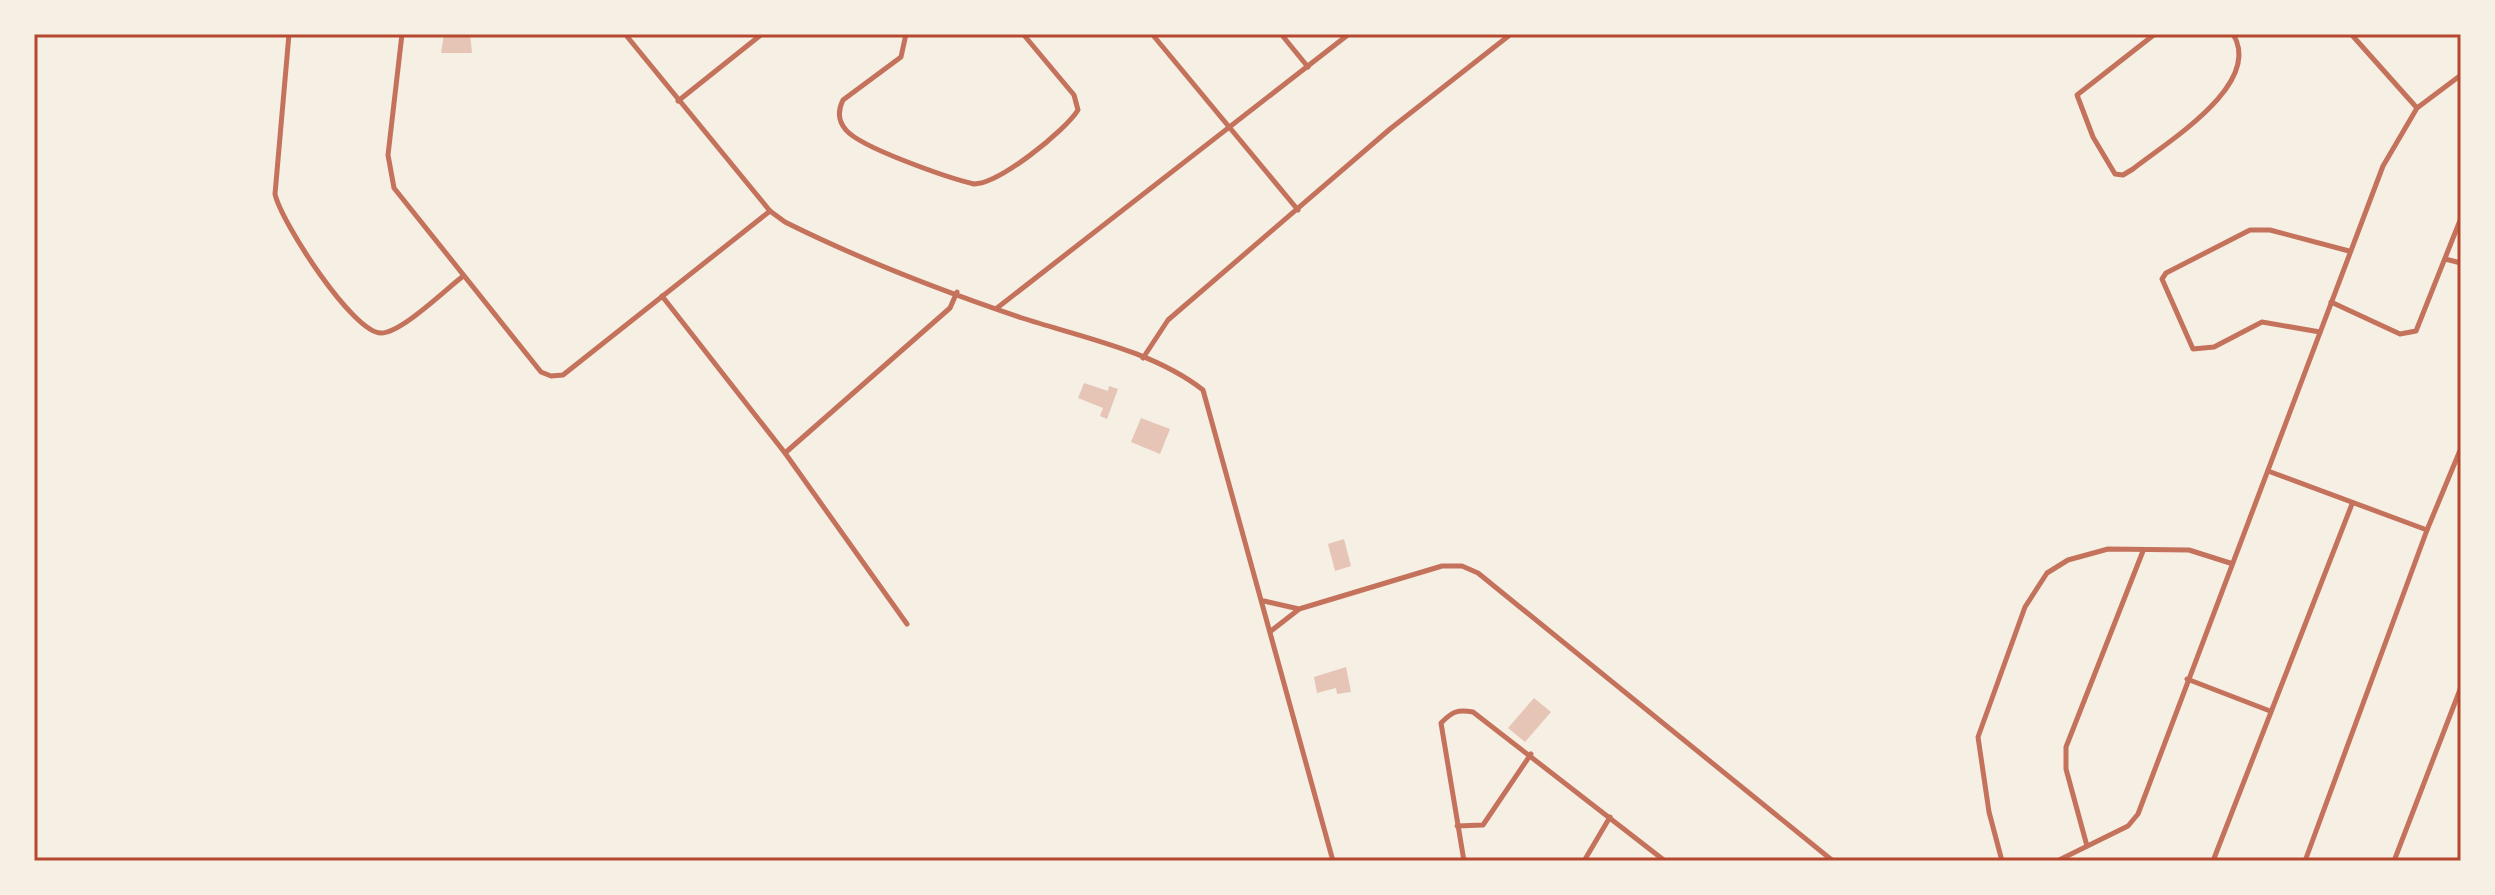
<svg xmlns="http://www.w3.org/2000/svg" width="2495" height="895" viewBox="0 0 2495 895" font-family="'Asap Condensed',sans-serif">
	<rect width="100%" height="100%" fill="#f6efe4"/>
	<!-- building -->
	<g fill="#e6c5b7">
		<path d="M444,34H470L472,53H441Z"/>
		<path d="M1084,383L1108,391L1109,386L1118,389L1107,419L1100,416L1103,408L1078,398Z"/>
		<path d="M1141,418L1170,429L1160,454L1131,442Z"/>
		<path d="M1344,539L1351,566L1335,571L1328,544Z"/>
		<path d="M1346,667L1351,692L1337,694L1336,688L1317,693L1314,677Z"/>
		<path d="M1534,698L1551,712L1525,742L1508,728Z"/>
	</g>
	<g fill="none" stroke-linecap="round" stroke-linejoin="round">
		<!-- minor -->
		<g stroke="#c5725c" stroke-width="5">
			<path d="M289,34L275,194C281,222 353,333 381,333C401,333 445,290 462,277"/>
			<path d="M402,34L388,155L394,188L541,372L551,376L563,375L770,211"/>
			<path d="M625,34L770,211L785,222C857,258 945,292 1022,318C1081,337 1153,351 1203,390L1333,861"/>
			<path d="M906,34L901,57L843,100C838,110 838,121 846,130C861,148 949,178 974,184C999,184 1065,131 1078,110L1074,95L1023,34"/>
			<path d="M1152,34L1298,210"/>
			<path d="M1281,34L1308,67"/>
			<path d="M2155,34L2077,95L2093,137L2115,174L2123,175L2133,169C2167,142 2264,84 2233,34"/>
			<path d="M2351,34L2417,108"/>
			<path d="M678,101L762,34"/>
			<path d="M2445,259L2461,263"/>
			<path d="M662,296L785,453L907,624"/>
			<path d="M2331,302L2400,334L2416,331L2461,218"/>
			<path d="M997,308L1349,34"/>
			<path d="M2320,332L2262,322L2214,347L2193,349L2162,279L2166,273L2250,230H2270L2349,251"/>
			<path d="M1143,358L1168,320L1390,129L1511,34"/>
			<path d="M785,453L950,308L957,292"/>
			<path d="M2268,471L2427,530"/>
			<path d="M1264,601L1299,609L1442,566H1462L1478,573L1833,861"/>
			<path d="M1271,631L1298,610"/>
			<path d="M2187,679L2270,711"/>
			<path d="M1457,826L1483,825L1531,754"/>
			<path d="M2087,846L2066,769V747L2143,551"/>
			<path d="M1464,861L1441,723C1452,712 1457,709 1473,712L1665,861"/>
			<path d="M1584,861L1610,817"/>
			<path d="M2002,861L1989,812L1978,737L2025,607L2047,573L2068,560L2108,549L2189,550L2230,563"/>
			<path d="M2057,861L2128,826L2138,814L2383,166L2417,108L2461,75"/>
			<path d="M2213,861L2352,504"/>
			<path d="M2305,861L2427,530L2461,448"/>
			<path d="M2394,861L2461,687"/>
		</g>
	</g>
	<!-- border -->
	<rect width="2495" height="895" fill="none" stroke="#f6efe4" stroke-width="72"/>
	<rect x="36" y="36" width="2423" height="823" fill="none" stroke="#b5482f" stroke-width="3"/>
</svg>
